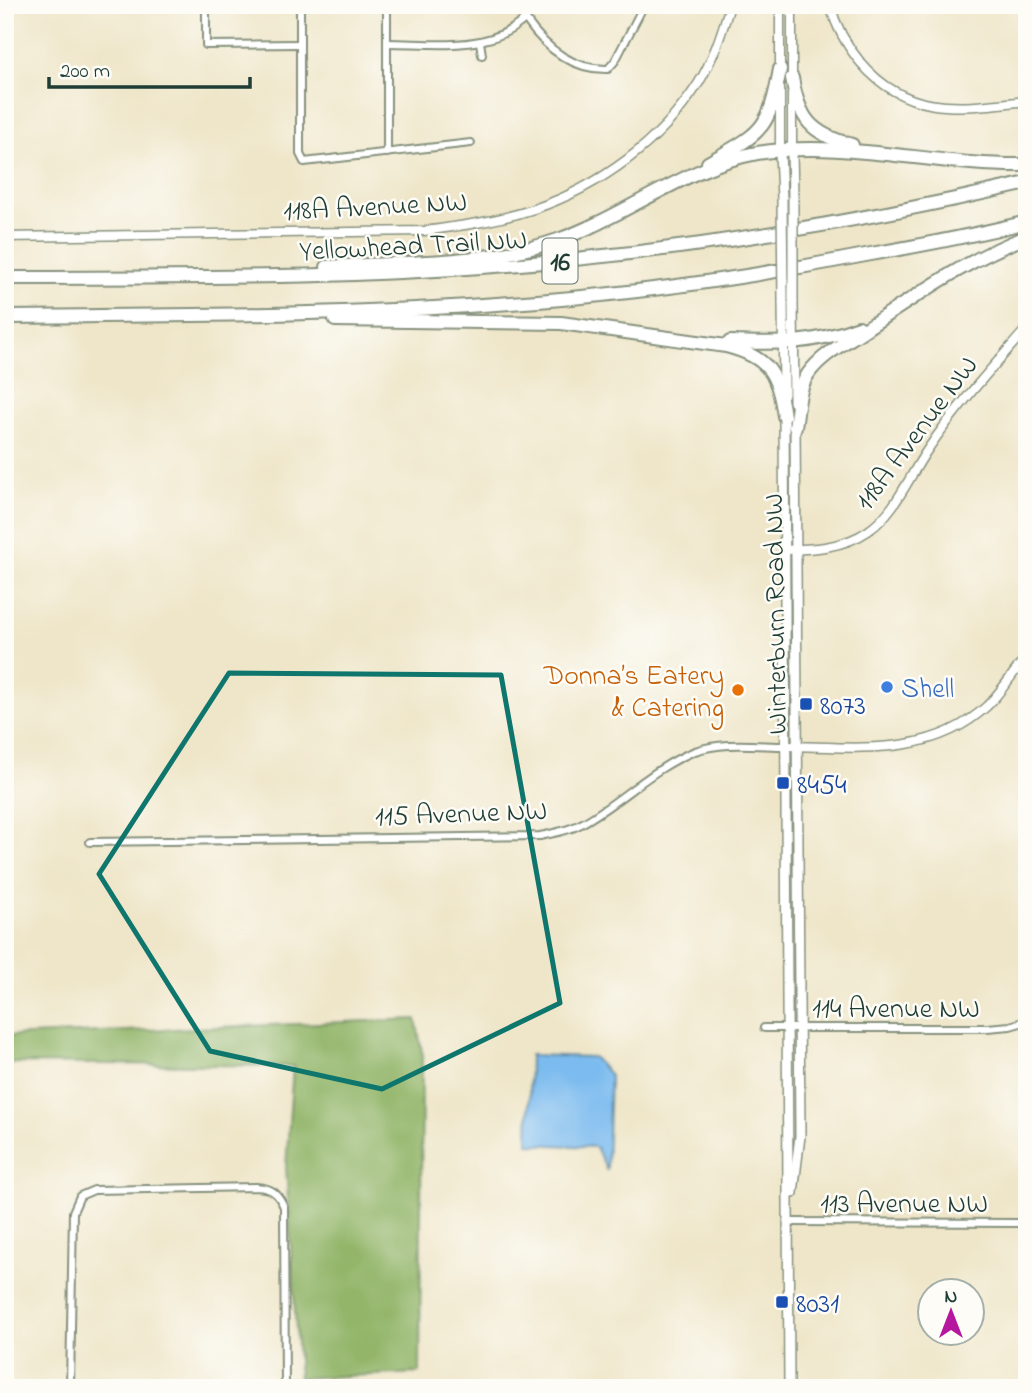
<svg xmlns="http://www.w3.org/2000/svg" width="1032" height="1393" viewBox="0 0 1032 1393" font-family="'Indie Flower',sans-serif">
	<rect width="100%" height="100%" fill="#fdfcf7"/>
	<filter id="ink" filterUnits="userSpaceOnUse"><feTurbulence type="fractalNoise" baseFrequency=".0143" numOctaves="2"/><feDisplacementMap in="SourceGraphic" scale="14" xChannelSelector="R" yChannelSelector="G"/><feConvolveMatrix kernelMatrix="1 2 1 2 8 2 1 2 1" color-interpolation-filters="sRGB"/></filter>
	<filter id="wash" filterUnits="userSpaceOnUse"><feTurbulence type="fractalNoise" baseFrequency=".00686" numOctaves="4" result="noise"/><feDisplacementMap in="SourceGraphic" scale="28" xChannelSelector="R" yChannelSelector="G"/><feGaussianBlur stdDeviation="1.57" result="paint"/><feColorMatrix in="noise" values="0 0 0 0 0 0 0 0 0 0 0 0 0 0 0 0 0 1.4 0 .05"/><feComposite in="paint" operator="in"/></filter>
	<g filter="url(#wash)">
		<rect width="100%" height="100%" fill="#efe6c9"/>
		<!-- forest -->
		<path fill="#92b569" stroke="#58794e" stroke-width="2" d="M416,1019L422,1052L420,1373L299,1378L286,1167L293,1066L5,1063V1036Z"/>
		<!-- water -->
		<path fill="#7bbbef" stroke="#4d7c92" stroke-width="2" d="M530,1055L593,1057L610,1075L607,1171L596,1147L528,1144Z"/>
	</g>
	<g filter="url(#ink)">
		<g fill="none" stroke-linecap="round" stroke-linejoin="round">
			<defs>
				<g id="minor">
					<path d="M206,5V45L300,44"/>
					<path d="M300,5V154L304,162L471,143"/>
					<path d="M387,5V153"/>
					<path d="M526,20C545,47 572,70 608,69L615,61L644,5"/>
					<path d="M480,42L482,55"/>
					<path d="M387,43C441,43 502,55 537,5"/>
					<path d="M90,842L540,836C554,833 568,831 581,824C621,802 652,768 695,751C723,741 758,746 787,746"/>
					<path d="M764,1028H987L1010,1026L1027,1021"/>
					<path d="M789,1222L1018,1223"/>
					<path d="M70,1388L73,1212L80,1196L94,1190L256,1187C272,1188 278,1193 284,1207L285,1388"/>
				</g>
				<g id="tertiary">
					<path d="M780,5V72"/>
					<path d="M830,5C836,27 846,45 861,63C908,118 962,108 1027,101"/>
					<path d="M792,81V5"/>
					<path d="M780,89V151"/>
					<path d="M792,150V94"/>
					<path d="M5,237L424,231C461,226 498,221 534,209C599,187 661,142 698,84C713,60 722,32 730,5"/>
					<path d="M785,550C814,549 843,548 868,531C896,512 909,476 928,449C957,406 993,367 1027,328"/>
					<path d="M787,746C857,747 931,758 987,706C1002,691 1014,672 1027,655"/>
				</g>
				<g id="secondary">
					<path d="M792,150L793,198"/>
					<path d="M780,151L782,199"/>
					<path d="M793,300L794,402"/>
					<path d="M783,302L784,394"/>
					<path d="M784,412L789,1388"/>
					<path d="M793,1193L800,1136L795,423"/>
				</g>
				<g id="motorway">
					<path d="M792,78C799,119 811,134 852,145"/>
					<path d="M708,163C761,132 769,132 780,69"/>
					<path d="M327,267C401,262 487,265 558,240C624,217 689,165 757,153C847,139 937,167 1027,165"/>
					<path d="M5,278C159,277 313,279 466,268C655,256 842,226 1027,183"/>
					<path d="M5,317C164,315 323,316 482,305C613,297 743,279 871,254C923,245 975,235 1027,222"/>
					<path d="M335,320L561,323L726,346C769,357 778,374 784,416"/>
					<path d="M730,342C778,344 814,344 859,327"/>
					<path d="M795,427C798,410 798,389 808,374C822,354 847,342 867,328C916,296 971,257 1027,237"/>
				</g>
			</defs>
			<!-- minor casing -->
			<use href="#minor" stroke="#87927e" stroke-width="10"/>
			<!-- tertiary casing -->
			<use href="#tertiary" stroke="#87927e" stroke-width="11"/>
			<!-- secondary casing -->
			<use href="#secondary" stroke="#87927e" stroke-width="12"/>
			<!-- motorway casing -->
			<use href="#motorway" stroke="#87927e" stroke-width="16"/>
			<!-- minor -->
			<use href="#minor" stroke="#fff" stroke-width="6"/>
			<!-- tertiary -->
			<use href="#tertiary" stroke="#fff" stroke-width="8"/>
			<!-- secondary -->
			<use href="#secondary" stroke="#fff" stroke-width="9"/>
			<!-- motorway -->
			<use href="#motorway" stroke="#fff" stroke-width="12"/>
			<defs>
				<g id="secondary-bridge">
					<path d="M793,198V300"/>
					<path d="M782,199L783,302"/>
				</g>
			</defs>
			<!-- secondary-bridge casing -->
			<use href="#secondary-bridge" stroke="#87927e" stroke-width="12" stroke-linecap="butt"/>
			<!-- secondary-bridge -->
			<use href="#secondary-bridge" stroke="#fff" stroke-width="9"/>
		</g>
	</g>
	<!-- marked area -->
	<path fill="none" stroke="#0f766e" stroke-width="5" stroke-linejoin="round" d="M229,673L501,675L560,1003L382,1089L210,1051L99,874Z"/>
	<!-- markers -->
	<circle fill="#3f7fe0" stroke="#fdfcf7" stroke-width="2.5" cx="887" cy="687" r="7"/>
	<circle fill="#e8710a" stroke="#fdfcf7" stroke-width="2.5" cx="738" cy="690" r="7"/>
	<g fill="#1a4fb4" stroke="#fdfcf7" stroke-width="2.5">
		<rect x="799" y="697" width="14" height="14" rx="3.5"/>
		<rect x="776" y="776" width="14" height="14" rx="3.5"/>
		<rect x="775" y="1295" width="14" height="14" rx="3.5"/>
	</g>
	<g text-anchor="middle" stroke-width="5" stroke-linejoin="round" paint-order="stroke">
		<!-- shield labels -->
		<rect fill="#fdfcf7" stroke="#62766e" stroke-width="2" x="542.5" y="238.5" width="35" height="45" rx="5"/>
		<g font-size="26" font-weight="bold" fill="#1f3d34">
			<text x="560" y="270">16</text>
		</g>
		<!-- street labels -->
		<g font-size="28" fill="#1f3d34" stroke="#fdfcf7">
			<text transform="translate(375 205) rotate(-3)" y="10">118A Avenue NW</text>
			<text transform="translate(413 244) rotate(-3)" y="10">Yellowhead Trail NW</text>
			<text transform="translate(915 432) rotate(-53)" y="10">118A Avenue NW</text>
			<text transform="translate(774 614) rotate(-91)" y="10">Winterburn Road NW</text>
			<text transform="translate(461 812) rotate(-2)" y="10">115 Avenue NW</text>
			<text x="896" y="1017">114 Avenue NW</text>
			<text x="904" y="1212">113 Avenue NW</text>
		</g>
		<!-- food labels -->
		<g font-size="28" fill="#c56008" stroke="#fdfcf7" text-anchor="end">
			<text x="724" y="684">Donna’s Eatery<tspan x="724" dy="32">&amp; Catering</tspan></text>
		</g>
		<!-- shop labels -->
		<g font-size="28" fill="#366cbe" stroke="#fdfcf7" text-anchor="start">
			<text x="901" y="697">Shell</text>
		</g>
		<!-- transit labels -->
		<g font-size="28" fill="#164399" stroke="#fdfcf7" text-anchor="start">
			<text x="820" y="714">8073</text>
			<text x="797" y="793">8454</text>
			<text x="796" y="1312">8031</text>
		</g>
	</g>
	<!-- margin -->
	<rect width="1032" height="1393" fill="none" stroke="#fdfcf7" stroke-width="28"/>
	<!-- north arrow -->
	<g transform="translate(951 1312)"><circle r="33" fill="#fdfcf7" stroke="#a4b0a9" stroke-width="2"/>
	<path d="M0-5L12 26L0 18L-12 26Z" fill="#b5179e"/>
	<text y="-10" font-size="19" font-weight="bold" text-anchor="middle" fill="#1f3d34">N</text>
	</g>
	<!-- scale -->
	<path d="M49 77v10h201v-10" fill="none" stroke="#1f3d34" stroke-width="3.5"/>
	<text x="60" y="77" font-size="21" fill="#1f3d34" stroke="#fdfcf7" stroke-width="5" paint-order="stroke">200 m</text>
</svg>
